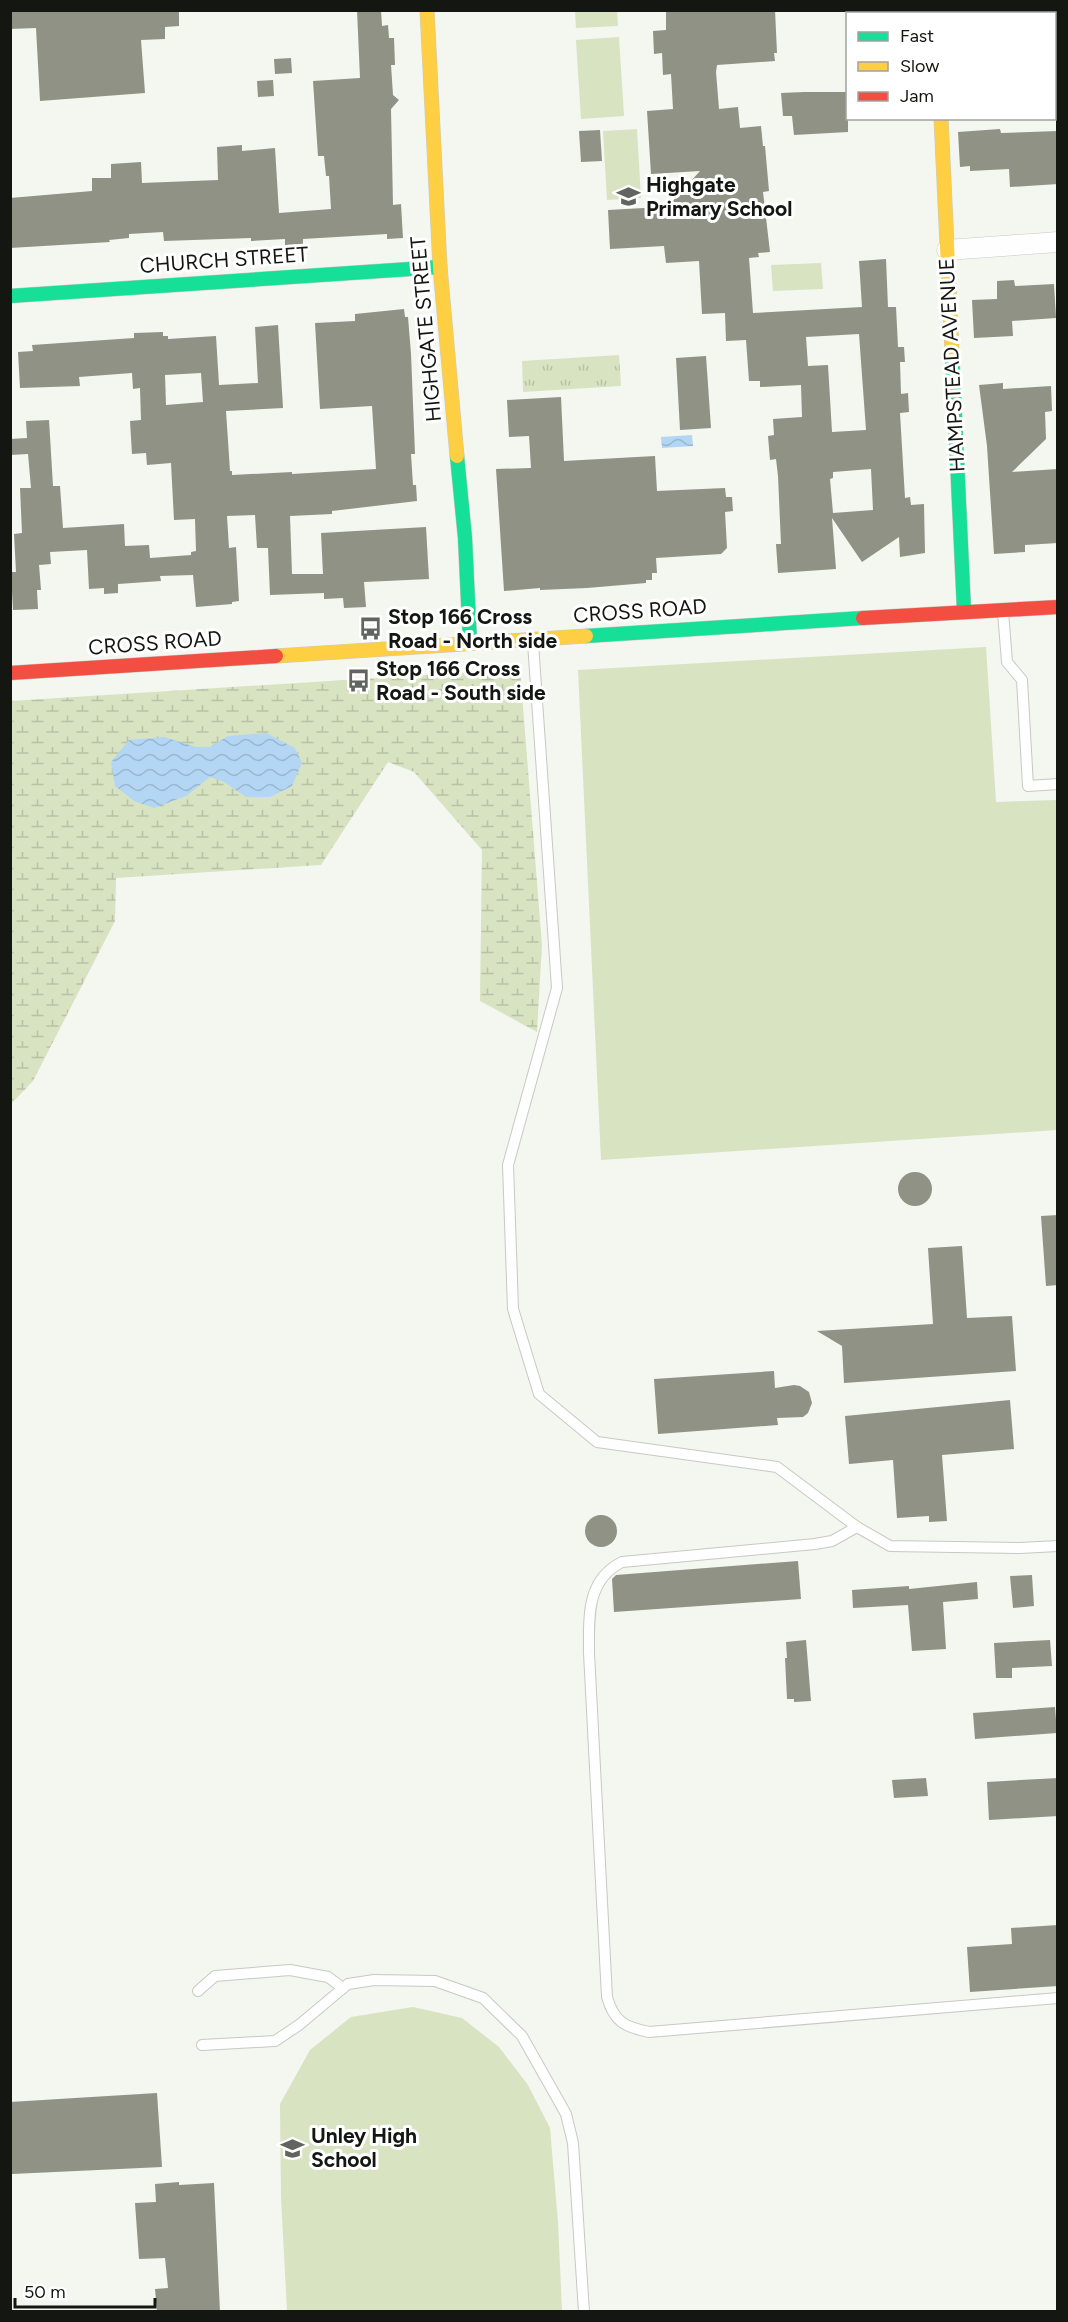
<svg xmlns="http://www.w3.org/2000/svg" width="1068" height="2322" viewBox="0 0 1068 2322" font-family="Figtree,sans-serif">
	<defs>
		<pattern id="grass-tufts" width="24" height="20" patternUnits="userSpaceOnUse" patternTransform="scale(1.5)"><rect width="24" height="20" fill="#d8e3c2"/><path d="M3 7l-1-3M5 7V3M7 7l1-3M15 17l-1-3M17 17v-4M19 17l1-3" fill="none" stroke="#b8c2a6"/></pattern>
		<pattern id="wetland-marsh" width="20" height="14" patternUnits="userSpaceOnUse" patternTransform="scale(1.5)"><rect width="20" height="14" fill="#d8e3c2"/><path d="M1 5h8M5 5V1M11 12h8M15 12V8" fill="none" stroke="#b8c2a6"/></pattern>
		<pattern id="water-waves" width="16" height="10" patternUnits="userSpaceOnUse" patternTransform="scale(1.5)"><rect width="16" height="10" fill="#b2d6f4"/><path d="M0 5q4-4 8 0t8 0" fill="none" stroke="#98b7d0"/></pattern>
	</defs>
	<rect width="100%" height="100%" fill="#f4f6f0"/>
	<!-- grass -->
	<path fill="url(#grass-tufts)" d="M619,355L621,386L523,392L522,361Z"/>
	<!-- wetland -->
	<path fill="url(#wetland-marsh)" d="M520,669L542,945L537,1032L480,1001L482,850L414,772L388,762L321,865L116,878L115,921L33,1081L11,1104V701Z"/>
	<!-- pitch -->
	<g fill="#d8e3c2">
		<path d="M575,11H617L618,26L576,28Z"/>
		<path d="M619,37L624,116L581,119L576,40Z"/>
		<path d="M637,129L641,198L607,200L603,131Z"/>
		<path d="M821,263L823,289L773,291L771,265Z"/>
		<path d="M986,647L996,802L1057,800V1130L601,1160L578,670Z"/>
		<path d="M413,2007L462,2018L499,2047L528,2085L550,2128L558,2222L562,2311H287L281,2197L280,2104L310,2050L351,2017Z"/>
	</g>
	<!-- water -->
	<g fill="url(#water-waves)">
		<path d="M692,435L693,446L662,448L661,437Z"/>
		<path d="M266,733L295,748L302,763L292,786L270,797H246L224,782L210,777L186,796L154,808L134,801L115,786L111,762L129,740L164,737L196,747H210L228,736Z"/>
	</g>
	<!-- building -->
	<g fill="#8f9284" fill-rule="evenodd">
		<path d="M10,10H179V26L165,27V39L141,40L145,93L40,101L36,28L10,29Z"/>
		<path d="M357,10H381L382,26L388,25L389,38H394L395,65H391L393,95L399,100L391,109L393,205L401,204L403,238L387,239V234L303,239V245L285,246V239L251,241V238L164,241L163,232L129,234V238L109,240L110,242L10,248V198L92,191V178H111V164L141,162L142,183L218,180L217,147L242,145V151L275,148L279,213L331,209L329,176H326L324,156H318L313,81L360,78Z"/>
		<path d="M666,10H775L777,53H774L775,61L717,65L716,72L719,109L738,107L740,128L761,126L763,146H765L769,191L763,192L770,252L758,253L759,257L749,258L753,313L862,307L859,261L886,259L888,307H896L898,347H904L905,362H900L901,394L908,393L909,412L900,413L905,498L910,497L911,505L924,504L925,553L900,557L899,537L862,562L832,518L836,569L778,573L776,544H781L778,476L776,459L770,460L768,436L774,435L773,419L802,417L801,385L760,387V381H749L746,340L726,341L725,313L702,314L699,261L666,263L664,246L610,249L608,210L662,207V205L670,204L700,171L651,174L647,111L673,109L671,74L663,75L662,53L654,54L653,31L666,30ZM859,334L866,430L832,432L828,365L808,366L806,337ZM871,469L873,510L833,513L830,479L833,478V472Z"/>
		<path d="M291,58L292,73L275,74L274,59Z"/>
		<path d="M273,80L274,96L258,97L257,81Z"/>
		<path d="M804,92H848V132L794,135L792,116H783L781,93Z"/>
		<path d="M1000,129L1001,133L1058,131V184L1010,187L1009,169L970,171V166L960,167L958,132Z"/>
		<path d="M600,130L602,161L581,162L579,131Z"/>
		<path d="M1014,280L1015,286L1054,284L1056,318L1012,321L1013,336L974,338L972,300L997,299V281Z"/>
		<path d="M404,309L405,317H408L411,354L415,454H411L413,485H416L417,501L332,511V514L290,516L292,574H323L321,533L426,527L429,579L364,582L366,607L344,608L343,598L324,599V593L270,595L268,548H257L255,515L227,516L229,548L236,547L239,601L232,602V604L196,607L193,575L160,576L161,581L118,584V593L104,594V588L89,589L87,550L50,552L51,564L39,565L41,590H37L38,609L13,610L11,572H16L14,534L22,533L20,488H31L28,454L10,455V439L27,438L26,421L49,420L53,486H60L63,528L124,524L125,546L149,545L150,558L191,555V552L196,551L195,519L174,520L171,463L147,465L146,453L132,454L130,421L141,420L140,388L133,389L132,373L79,377L80,386L20,388L18,352L33,351L32,345L134,338V333L163,332V336H168V339L216,336L219,385L258,383L255,327L278,325L283,408L226,411L230,471H232V475L292,472V474L376,469L372,406L320,409L315,323L355,321V314ZM201,373L203,402L166,405L165,375Z"/>
		<path d="M706,356L711,428L680,430L676,358Z"/>
		<path d="M1003,383V389L1051,386L1052,411L1045,412L1046,439L1012,472L1058,469V543L1025,545V552L994,554L987,446L979,385Z"/>
		<path d="M561,397L564,461L655,456L657,491L725,488L726,497H732L733,511L725,512L727,548L721,554L656,558L657,573H652V580H646V583L587,588L540,590V588L504,591L496,469L531,468L529,436L509,437L507,400Z"/>
		<circle cx="915" cy="1189" r="17"/>
		<path d="M1058,1215V1285L1046,1286L1041,1216Z"/>
		<path d="M962,1246L967,1318L1012,1316L1016,1371L844,1383L842,1346L817,1331L933,1324L928,1248Z"/>
		<path d="M774,1371L775,1388L794,1385L800,1386L809,1392L812,1403L808,1413L803,1417L777,1418L778,1425L658,1434L654,1379Z"/>
		<path d="M1010,1400L1014,1449L942,1455L947,1521L929,1522V1516L897,1518L893,1460L849,1464L845,1416Z"/>
		<circle cx="601" cy="1531" r="16"/>
		<path d="M798,1561L801,1599L614,1612L612,1579L616,1575Z"/>
		<path d="M1032,1575L1034,1606L1013,1608L1010,1576Z"/>
		<path d="M977,1582L978,1599L943,1602L946,1649L912,1651L908,1605L853,1608L852,1590L909,1586V1589Z"/>
		<path d="M806,1640L811,1701L794,1702V1699H787L785,1658H787L786,1642Z"/>
		<path d="M1050,1640L1052,1666L1012,1668V1678H996L994,1643Z"/>
		<path d="M1055,1707L1057,1733L975,1739L973,1713Z"/>
		<path d="M926,1778L928,1796L894,1798L892,1780Z"/>
		<path d="M1058,1778V1816L989,1820L987,1782Z"/>
		<path d="M1058,1925V1986L970,1992L967,1947L1012,1944L1011,1928Z"/>
		<path d="M157,2093L162,2167L12,2174L10,2102Z"/>
		<path d="M179,2182V2185L214,2183L220,2312H157L155,2289L168,2288L165,2258L139,2259L135,2203L156,2202L155,2184Z"/>
	</g>
	<g fill="none" stroke-linecap="round" stroke-linejoin="round">
		<defs>
			<g id="lane">
				<path d="M1003,612L1007,662L1022,680L1028,786L1058,784"/>
				<path d="M533,643L557,988L508,1165L513,1309L539,1394L597,1442L777,1467L857,1527L890,1546L1020,1548L1058,1546"/>
				<path d="M857,1527L832,1541L815,1544L622,1562C586,1580 589,1617 589,1653L607,1997C614,2022 625,2027 649,2032L1058,1998"/>
				<path d="M198,1991L215,1976L290,1970L328,1977L343,1988"/>
				<path d="M202,2045L275,2041L299,2025L348,1984L374,1980L435,1981L483,1998L522,2036L566,2114L573,2143L584,2312"/>
			</g>
			<g id="street">
				<path d="M935,10V14"/>
				<path d="M947,250L1058,242"/>
			</g>
			<g id="fast">
				<path d="M10,296L440,267"/>
				<path d="M952,351L964,611"/>
				<path d="M457,456L465,538L470,643"/>
				<path d="M586,636L863,618"/>
			</g>
			<g id="slow">
				<path d="M427,10L440,267L457,456"/>
				<path d="M941,118L952,351"/>
				<path d="M276,656L586,636"/>
			</g>
			<g id="jam">
				<path d="M863,618L1058,607"/>
				<path d="M10,673L276,656"/>
			</g>
		</defs>
		<!-- lane casing -->
		<use href="#lane" stroke="#c8c9c5" stroke-width="12"/>
		<!-- street casing -->
		<use href="#street" stroke="#c8c9c5" stroke-width="21"/>
		<!-- fast casing -->
		<use href="#fast" stroke="#c8c9c5" stroke-width="15"/>
		<!-- slow casing -->
		<use href="#slow" stroke="#c8c9c5" stroke-width="15"/>
		<!-- jam casing -->
		<use href="#jam" stroke="#c8c9c5" stroke-width="15"/>
		<!-- lane -->
		<use href="#lane" stroke="#fdfefd" stroke-width="10"/>
		<!-- street -->
		<use href="#street" stroke="#fdfefd" stroke-width="20"/>
		<!-- fast -->
		<use href="#fast" stroke="#16e098" stroke-width="14"/>
		<!-- slow -->
		<use href="#slow" stroke="#ffcf43" stroke-width="14"/>
		<!-- jam -->
		<use href="#jam" stroke="#f24e42" stroke-width="14"/>
	</g>
	<!-- icons -->
	<defs>
		<symbol id="school-bare" viewBox="-9 -9 18 18"><path d="M0-5L7-2L0 1L-7-2ZM-4 1L0 2.5L4 1V4Q0 6-4 4Z" fill="#62645f" stroke="#fff" stroke-width="2.5" paint-order="stroke"/></symbol>
		<symbol id="bus-bare" viewBox="-9 -9 18 18"><path d="M-5-6H5V4H4V6H2V4H-2V6H-4V4H-5ZM-3.5-4V0h7V-4ZM-3.5 1.2v1.5H-2V1.2ZM2 1.2v1.5H3.5V1.2Z" fill="#62645f" stroke="#fff" stroke-width="2.5" paint-order="stroke"/></symbol>
	</defs>
	<g fill-rule="evenodd">
		<use href="#school-bare" x="612" y="180" width="33" height="33"/>
		<use href="#bus-bare" x="354" y="612" width="33" height="33"/>
		<use href="#bus-bare" x="342" y="664" width="33" height="33"/>
		<use href="#school-bare" x="276" y="2132" width="33" height="33"/>
	</g>
	<g text-anchor="middle" stroke-width="6" stroke-linejoin="round" paint-order="stroke">
		<!-- poi labels -->
		<g font-size="21" font-weight="bold" fill="#141611" stroke="#fff" text-anchor="start">
			<text x="646" y="192">Highgate<tspan x="646" dy="24">Primary School</tspan></text>
			<text x="388" y="624">Stop 166 Cross<tspan x="388" dy="24">Road - North side</tspan></text>
			<text x="376" y="676">Stop 166 Cross<tspan x="376" dy="24">Road - South side</tspan></text>
			<text x="311" y="2143">Unley High<tspan x="311" dy="24">School</tspan></text>
		</g>
		<!-- street labels -->
		<g font-size="21" fill="#141611" stroke="#fff">
			<text transform="translate(224 260) rotate(-4)" y="7">CHURCH STREET</text>
			<text transform="translate(426 329) rotate(-95)" y="7">HIGHGATE STREET</text>
			<text transform="translate(952 365) rotate(-93)" y="7">HAMPSTEAD AVENUE</text>
			<text transform="translate(640 611) rotate(-4)" y="7">CROSS ROAD</text>
			<text transform="translate(155 643) rotate(-4)" y="7">CROSS ROAD</text>
		</g>
	</g>
	<!-- border -->
	<rect width="1068" height="2322" fill="none" stroke="#141611" stroke-width="24"/>
	<!-- legend -->
	<rect x="846" y="12" width="210" height="108" fill="#ffffff" stroke="#a1a2a0" stroke-width="1.5"/>
	<rect x="858" y="32" width="30" height="9" fill="#16e098" stroke="#a1a2a0" stroke-width="1.5"/>
	<text x="900" y="42" font-size="18" fill="#141611">Fast</text>
	<rect x="858" y="62" width="30" height="9" fill="#ffcf43" stroke="#a1a2a0" stroke-width="1.5"/>
	<text x="900" y="72" font-size="18" fill="#141611">Slow</text>
	<rect x="858" y="92" width="30" height="9" fill="#f24e42" stroke="#a1a2a0" stroke-width="1.5"/>
	<text x="900" y="102" font-size="18" fill="#141611">Jam</text>
	<!-- scale -->
	<path d="M15 2298v9h140v-9" fill="none" stroke="#141611" stroke-width="3"/>
	<text x="24" y="2298" font-size="18" fill="#141611" stroke="#ffffff" stroke-width="4.5" paint-order="stroke">50 m</text>
</svg>
